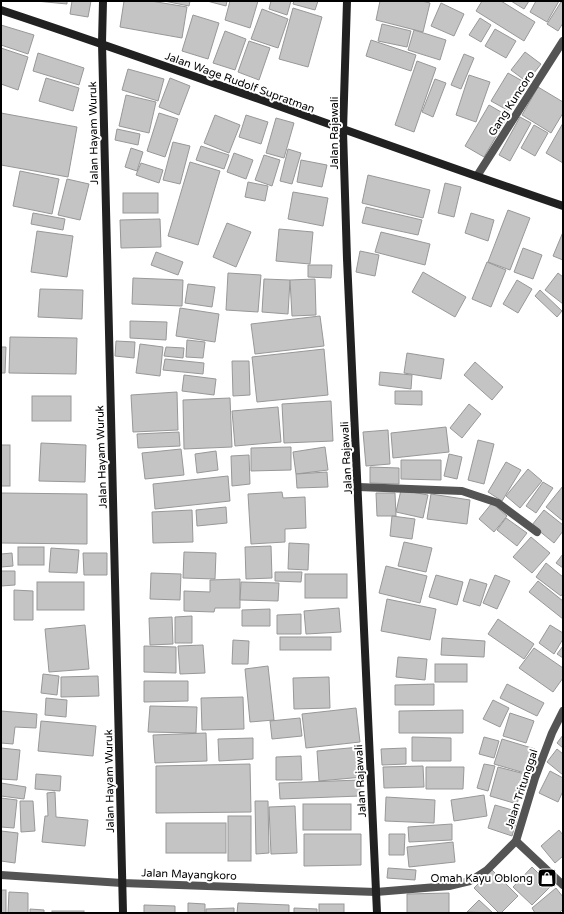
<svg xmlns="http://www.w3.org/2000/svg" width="564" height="914" viewBox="0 0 564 914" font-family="'Varela Round',sans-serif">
	<rect width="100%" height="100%" fill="#fff"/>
	<!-- building -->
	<g fill="#c4c4c4" stroke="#989898">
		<path d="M36,1H67V4Z"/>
		<path d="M72,1H91L88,17L70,14Z"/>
		<path d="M124,1H151L187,7L182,38L120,27Z"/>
		<path d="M164,1H190L189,6Z"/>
		<path d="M207,1H227L226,6Z"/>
		<path d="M230,1H258L250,28L225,20Z"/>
		<path d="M271,1H291L287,15L269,9Z"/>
		<path d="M294,1H318L315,10L293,4Z"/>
		<path d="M380,1H422L430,3L423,32L376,20Z"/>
		<path d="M482,1H501L535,22L524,41L476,11Z"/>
		<path d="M511,1H529L524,9Z"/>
		<path d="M536,1H559L547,22L530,12Z"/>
		<path d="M561,2L563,3V23L558,31L547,24Z"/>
		<path d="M441,3L464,14L454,36L431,26Z"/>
		<path d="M293,8L322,17L308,67L279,59Z"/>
		<path d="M262,9L288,19L278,48L251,39Z"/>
		<path d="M193,15L219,23L208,59L182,51Z"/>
		<path d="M480,18L491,25L481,42L469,35Z"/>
		<path d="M382,24L411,31L407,47L378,41Z"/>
		<path d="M1,25L34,35L28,54L1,45Z"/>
		<path d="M495,29L516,41L506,58L485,46Z"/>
		<path d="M414,30L446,40L440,60L408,50Z"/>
		<path d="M225,31L246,39L235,70L213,63Z"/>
		<path d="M371,40L416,55L411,71L366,56Z"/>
		<path d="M249,41L270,48L259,80L238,72Z"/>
		<path d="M1,48L28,57L18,90L1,84Z"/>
		<path d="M525,52L541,64L527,82L511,70Z"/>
		<path d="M38,53L84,68L79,85L33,71Z"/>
		<path d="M464,54L474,58L461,89L451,85Z"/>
		<path d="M417,61L436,68L414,132L395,125Z"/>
		<path d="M128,69L164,79L158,101L122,90Z"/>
		<path d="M508,73L526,83L509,111L491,101Z"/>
		<path d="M469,75L490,82L476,122L456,115Z"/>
		<path d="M46,78L79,88L73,111L39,101Z"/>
		<path d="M170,78L190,86L179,115L159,107Z"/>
		<path d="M435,79L446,83L433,117L422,112Z"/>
		<path d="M538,87L563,102V113L551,133L522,115Z"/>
		<path d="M126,95L156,102L149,133L119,126Z"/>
		<path d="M489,105L508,116L484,157L465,146Z"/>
		<path d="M1,113L77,127L68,177L1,165Z"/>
		<path d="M159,113L178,119L165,157L147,151Z"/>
		<path d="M215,115L240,125L229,153L204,143Z"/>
		<path d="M246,115L268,122L261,144L239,137Z"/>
		<path d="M520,117L531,123L510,161L499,155Z"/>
		<path d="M276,118L294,123L284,158L266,153Z"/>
		<path d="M563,123V163L546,153Z"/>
		<path d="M534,125L548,133L535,156L521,148Z"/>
		<path d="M117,129L140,134L138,145L115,140Z"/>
		<path d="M173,142L190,146L180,184L163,180Z"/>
		<path d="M201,146L229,155L224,169L196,160Z"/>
		<path d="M131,148L143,152L137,171L125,167Z"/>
		<path d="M288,149L301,153L292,184L280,181Z"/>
		<path d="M234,153L253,160L246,179L227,172Z"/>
		<path d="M264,155L280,160L272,186L255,180Z"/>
		<path d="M301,160L327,165L322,187L297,182Z"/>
		<path d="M190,162L220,171L198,245L168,236Z"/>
		<path d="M141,163L163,170L159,183L136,175Z"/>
		<path d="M20,171L59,179L52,214L13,206Z"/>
		<path d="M368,175L430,190L423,218L362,203Z"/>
		<path d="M67,179L89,184L80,220L58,215Z"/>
		<path d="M248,182L268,186L265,201L245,197Z"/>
		<path d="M445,183L461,187L454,217L438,213Z"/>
		<path d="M293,192L328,198L323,226L288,219Z"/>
		<rect x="123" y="193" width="35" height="20"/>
		<path d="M366,207L422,220L418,235L362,223Z"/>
		<path d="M508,210L530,218L510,270L488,262Z"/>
		<path d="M33,213L65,219L63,230L31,224Z"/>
		<path d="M471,213L494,220L488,241L465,233Z"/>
		<path d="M160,219L161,247L121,248L120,220Z"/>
		<path d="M227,223L251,232L236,267L213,257Z"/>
		<path d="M279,229L313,232L310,264L276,261Z"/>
		<path d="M37,231L73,236L67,277L31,272Z"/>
		<path d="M381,232L430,244L425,265L375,252Z"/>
		<path d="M563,232V260L553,256Z"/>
		<path d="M523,248L542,255L533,279L514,272Z"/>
		<path d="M360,251L379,255L375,276L356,272Z"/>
		<path d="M156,252L183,262L178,275L151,265Z"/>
		<path d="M487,262L506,270L491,307L472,299Z"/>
		<path d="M308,265H332L331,278L308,277Z"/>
		<path d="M423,272L466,297L455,317L412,292Z"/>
		<path d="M228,273L261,275L258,312L226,310Z"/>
		<path d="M558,273L563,277V304L545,290Z"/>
		<path d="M133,278L183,280L182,306L132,304Z"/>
		<path d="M264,279L290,280L288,314L262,312Z"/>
		<path d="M315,279L316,315L292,316L290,280Z"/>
		<path d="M517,280L532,289L518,313L503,304Z"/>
		<path d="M188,284L215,287L212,307L185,303Z"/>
		<path d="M40,289L83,290L82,319L38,317Z"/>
		<path d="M540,290L562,311L557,317L535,296Z"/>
		<path d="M180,308L219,314L215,342L176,336Z"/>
		<path d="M320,316L324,346L255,354L251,324Z"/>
		<path d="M130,321L167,322L166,340L130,338Z"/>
		<path d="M10,337L77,338L76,374L9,373Z"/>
		<path d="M187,340L205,342L203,358L186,357Z"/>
		<path d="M116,341L135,342L134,358L115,356Z"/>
		<path d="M140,344L163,347L160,376L136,373Z"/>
		<path d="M1,347H6L5,373H1Z"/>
		<path d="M166,347L184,348L183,358L164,356Z"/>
		<path d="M324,349L328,395L257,402L252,357Z"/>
		<path d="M407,353L444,359L441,379L404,373Z"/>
		<path d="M165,359L204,363L203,374L163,370Z"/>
		<path d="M232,361H249L250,395L233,396Z"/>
		<path d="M475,362L503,387L492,400L464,375Z"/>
		<path d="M380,372L412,375L411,389L379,385Z"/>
		<path d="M184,375L216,379L214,395L182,391Z"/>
		<path d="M395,391H422V405L395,404Z"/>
		<path d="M177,392L178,430L133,432L131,395Z"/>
		<rect x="32" y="396" width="39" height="25"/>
		<path d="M230,398L232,447L184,449L183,400Z"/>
		<path d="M331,401L333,441L284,443L282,404Z"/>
		<path d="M469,404L481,414L462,438L450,428Z"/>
		<path d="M278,407L281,442L235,446L232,411Z"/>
		<path d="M446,427L449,452L393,458L391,433Z"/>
		<path d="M388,430L390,464L366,466L363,432Z"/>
		<path d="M179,432L180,446L138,448L137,434Z"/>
		<path d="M478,440L494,444L484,484L468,480Z"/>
		<path d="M41,443L86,445L85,482L39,481Z"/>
		<rect x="1" y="445" width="9" height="41"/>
		<path d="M291,447V470L251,471V448Z"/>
		<path d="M325,447L328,470L296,474L293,452Z"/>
		<path d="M181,449L184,475L145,479L142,453Z"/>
		<path d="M216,451L218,470L197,473L195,454Z"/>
		<path d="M449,454L462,457L457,479L444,476Z"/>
		<path d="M249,455L250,484L232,486L231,456Z"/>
		<path d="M401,460H441V480L401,479Z"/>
		<path d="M506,462L521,470L502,501L488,492Z"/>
		<path d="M370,467L399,468V484L370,483Z"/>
		<path d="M528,469L542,481L520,508L506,496Z"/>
		<path d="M327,472L328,487L297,488L296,474Z"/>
		<path d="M228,476L230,501L155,509L153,484Z"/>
		<path d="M543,482L553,488L536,513L526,506Z"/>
		<path d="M563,486V521L546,507Z"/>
		<path d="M401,490L428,495L423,518L396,512Z"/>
		<path d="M282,492L283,498L305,497L306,528L285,529V542L251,544L248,494Z"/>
		<path d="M1,493L87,494V544L1,543Z"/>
		<path d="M376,493H395L396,516H377Z"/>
		<path d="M431,494L470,500L467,524L427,519Z"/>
		<path d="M492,503L507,516L494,532L479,519Z"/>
		<path d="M226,507L227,523L197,526L196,510Z"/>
		<path d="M192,510L193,542L153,543L152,512Z"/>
		<path d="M544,510L563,525V531L554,543L532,525Z"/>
		<path d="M392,516L415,519L412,539L390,536Z"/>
		<path d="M506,518L527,533L517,546L497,530Z"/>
		<path d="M531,537L550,553L532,573L513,557Z"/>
		<path d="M404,542L432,548L426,572L398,566Z"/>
		<path d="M289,543L309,544L308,570L288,569Z"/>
		<path d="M271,546L272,578L246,579L245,547Z"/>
		<rect x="18" y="547" width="26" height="18"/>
		<path d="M51,548L79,550L77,573L49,572Z"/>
		<path d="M184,552L216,553L215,579L183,578Z"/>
		<path d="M12,553L13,566L1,567V554Z"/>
		<path d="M83,553H107V575H84Z"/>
		<path d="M563,554V568L556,563Z"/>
		<path d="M546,563L563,577V593L561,596L536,577Z"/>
		<path d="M386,566L427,576L420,603L379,593Z"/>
		<path d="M1,571H15V585L1,586Z"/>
		<path d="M275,572H302L301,582L275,581Z"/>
		<path d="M151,573L181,574L180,600L150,599Z"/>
		<rect x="305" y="574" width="42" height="24"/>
		<path d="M436,575L463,582L457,605L429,597Z"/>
		<path d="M495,575L510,581L497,609L483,603Z"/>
		<path d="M240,579V608H215L214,612L184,611V591L210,592V580Z"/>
		<path d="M470,579L487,584L480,606L463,601Z"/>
		<path d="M538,581L563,601V619L529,592Z"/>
		<rect x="37" y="582" width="47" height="28"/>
		<path d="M241,582L279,583L278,601L240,600Z"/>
		<path d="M14,590L33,591V620H14Z"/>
		<path d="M387,599L436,609L430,640L381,631Z"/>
		<path d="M339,608L341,632L306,634L304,611Z"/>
		<path d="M270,609V626H242V610Z"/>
		<path d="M301,614V634H277V615Z"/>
		<path d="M192,616V643H175V617Z"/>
		<path d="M172,617L173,644L150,645L149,618Z"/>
		<path d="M498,619L534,644L524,659L488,634Z"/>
		<path d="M85,625L89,669L49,672L45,629Z"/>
		<path d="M550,625L563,633V639L554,654L539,643Z"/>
		<rect x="280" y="637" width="51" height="13"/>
		<path d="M442,638L485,641L484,657L441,655Z"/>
		<path d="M233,640L249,641L248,664H232Z"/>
		<path d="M203,645L205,673L180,674L178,646Z"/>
		<path d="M144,646L176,647V673L144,672Z"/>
		<path d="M563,646V658L557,654Z"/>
		<path d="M534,648L563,668V678L553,692L519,668Z"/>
		<path d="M398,657L427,659L425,680L396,677Z"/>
		<rect x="435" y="664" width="32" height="18"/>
		<path d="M268,666L274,720L250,722L245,669Z"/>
		<path d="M43,674L59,676L57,695L41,693Z"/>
		<path d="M98,676L99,696L61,697V677Z"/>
		<path d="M329,677L330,708L294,709L293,678Z"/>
		<path d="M144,681H188V701L144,702Z"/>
		<path d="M434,684V705H395V685Z"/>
		<path d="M507,684L544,703L537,716L500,698Z"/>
		<path d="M243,697L244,729L202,730L201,698Z"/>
		<path d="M46,698L67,700L66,717L45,715Z"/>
		<path d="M493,700L509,708L500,727L483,719Z"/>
		<path d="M150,706L197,707L196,733L148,732Z"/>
		<path d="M356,708L360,742L306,748L302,714Z"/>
		<path d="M463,710V733H399V711Z"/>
		<path d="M1,711L37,714L36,728L15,727L13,744L1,743Z"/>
		<path d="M510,713L534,721L526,743L503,736Z"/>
		<path d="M300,718L302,736L272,739L270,721Z"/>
		<path d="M41,721L96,726L93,756L38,751Z"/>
		<path d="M206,733L207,761L155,763L153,735Z"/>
		<path d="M563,735V748L557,743Z"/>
		<path d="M412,737L451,738V761H412Z"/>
		<path d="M484,737L499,741L494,758L479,754Z"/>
		<path d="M253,738V759L219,761L218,739Z"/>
		<path d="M502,739L535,749L528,774L494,764Z"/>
		<path d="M360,747L363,777L319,781L317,751Z"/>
		<path d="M1,748L20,750L17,780L1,779Z"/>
		<path d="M406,748V764L382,765L381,749Z"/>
		<path d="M557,749L563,754V775L547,762Z"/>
		<path d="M301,756L302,780H276V757Z"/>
		<path d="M250,764L251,812L156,813V766Z"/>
		<path d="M484,764L495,766L488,791L477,788Z"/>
		<path d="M423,766L424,787L384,788L383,767Z"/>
		<path d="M426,767H464L463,789H426Z"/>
		<path d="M498,767L525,774L517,804L490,796Z"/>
		<path d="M550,771L563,778V791L558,802L539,793Z"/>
		<path d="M36,774L61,776L60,791L35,789Z"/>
		<path d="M360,780V796L280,799L279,783Z"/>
		<path d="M1,783L26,787L24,799L1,796Z"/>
		<path d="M55,792L56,817L88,820L85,846L42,842L45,816H48L47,793Z"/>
		<path d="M484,795L487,816L454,821L451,800Z"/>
		<path d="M386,797L435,800L434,823L385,821Z"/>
		<path d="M1,798L17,800L14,828L1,827Z"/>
		<path d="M20,801H33L35,831L21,832Z"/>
		<path d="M255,801H268L269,853L256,854Z"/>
		<rect x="303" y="804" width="48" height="26"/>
		<path d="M495,805L519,812L512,836L488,828Z"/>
		<path d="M295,806L297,853L271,854L269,807Z"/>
		<rect x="228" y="816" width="23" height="45"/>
		<rect x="166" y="823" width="60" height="30"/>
		<path d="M452,824V840L409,842L408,827Z"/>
		<path d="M559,830L563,835V856L555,863L541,846Z"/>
		<path d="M1,831L18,833L15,863L1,861Z"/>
		<path d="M304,834H361V865L304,866Z"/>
		<path d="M389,834H405L404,855H389Z"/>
		<path d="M453,842L455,862L409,867L407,847Z"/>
		<path d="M532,867L551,886L532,905L513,887Z"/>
		<path d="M388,868L416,870L415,880L387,878Z"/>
		<path d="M492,870L518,896L501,913H499L474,888Z"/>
		<path d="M556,888L563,897V909L559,913H535L532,908Z"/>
		<rect x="1" y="890" width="5" height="23"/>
		<path d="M9,892L28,893V913H8Z"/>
		<path d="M449,893V913H407V894Z"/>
		<path d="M479,900L493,913L467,912Z"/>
		<path d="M188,903L205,904V913H188Z"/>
		<path d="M238,903L289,905V913H237Z"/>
		<rect x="319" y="904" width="25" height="9"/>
		<path d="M144,905L175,906V913H144Z"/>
		<path d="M234,908V913H206V909Z"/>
		<path d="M294,908L317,909V913H294Z"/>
		<path d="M30,909L44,910V913H30Z"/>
		<rect x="52" y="911" width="32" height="2"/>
	</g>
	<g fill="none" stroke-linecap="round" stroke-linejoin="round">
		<!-- street -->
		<g stroke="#545454" stroke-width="8">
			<path d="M477,176L563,41"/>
			<path d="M358,487L462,491L498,503L537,532"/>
			<path d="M516,841L563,885"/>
			<path d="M1,875L122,883L376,892L449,886L470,881L487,870L516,841L535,778L552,733L563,711"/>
		</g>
		<!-- secondary -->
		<g stroke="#212121" stroke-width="8">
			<path d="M103,1L102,43L123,913"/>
			<path d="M347,1L343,131L347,259L377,913"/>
			<path d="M1,10C189,72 375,142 563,206"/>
		</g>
	</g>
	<!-- icons -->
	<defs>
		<symbol id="shop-square" viewBox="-11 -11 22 22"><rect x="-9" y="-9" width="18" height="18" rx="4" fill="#000" stroke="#fff"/><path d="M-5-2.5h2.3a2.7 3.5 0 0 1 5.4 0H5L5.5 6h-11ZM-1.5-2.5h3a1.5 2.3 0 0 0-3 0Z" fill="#fff"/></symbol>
	</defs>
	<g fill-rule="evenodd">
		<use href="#shop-square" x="536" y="867" width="22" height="22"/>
	</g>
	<g text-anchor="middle" stroke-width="4" stroke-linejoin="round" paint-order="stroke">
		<!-- street labels -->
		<g font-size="11" fill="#000" stroke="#fff">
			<text transform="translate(240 82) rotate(20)" y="4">Jalan Wage Rudolf Supratman</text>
			<text transform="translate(511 103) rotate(-57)" y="4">Gang Kuncoro</text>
			<text transform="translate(93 133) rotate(-91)" y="4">Jalan Hayam Wuruk</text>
			<text transform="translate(334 133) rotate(-90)" y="4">Jalan Rajawali</text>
			<text transform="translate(101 457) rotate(-92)" y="4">Jalan Hayam Wuruk</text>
			<text transform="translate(346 458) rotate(-93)" y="4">Jalan Rajawali</text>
			<text transform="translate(109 781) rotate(-91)" y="4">Jalan Hayam Wuruk</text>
			<text transform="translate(360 781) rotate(-93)" y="4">Jalan Rajawali</text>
			<text transform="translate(521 789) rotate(-72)" y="4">Jalan Tritunggal</text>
			<text transform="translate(189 874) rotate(2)" y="4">Jalan Mayangkoro</text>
		</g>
		<!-- poi labels -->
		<g font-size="11" fill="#000" stroke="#fff" text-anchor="end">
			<text x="533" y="882">Omah Kayu Oblong</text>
		</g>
	</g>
	<!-- border -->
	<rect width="564" height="914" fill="none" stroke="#000000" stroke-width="4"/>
</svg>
